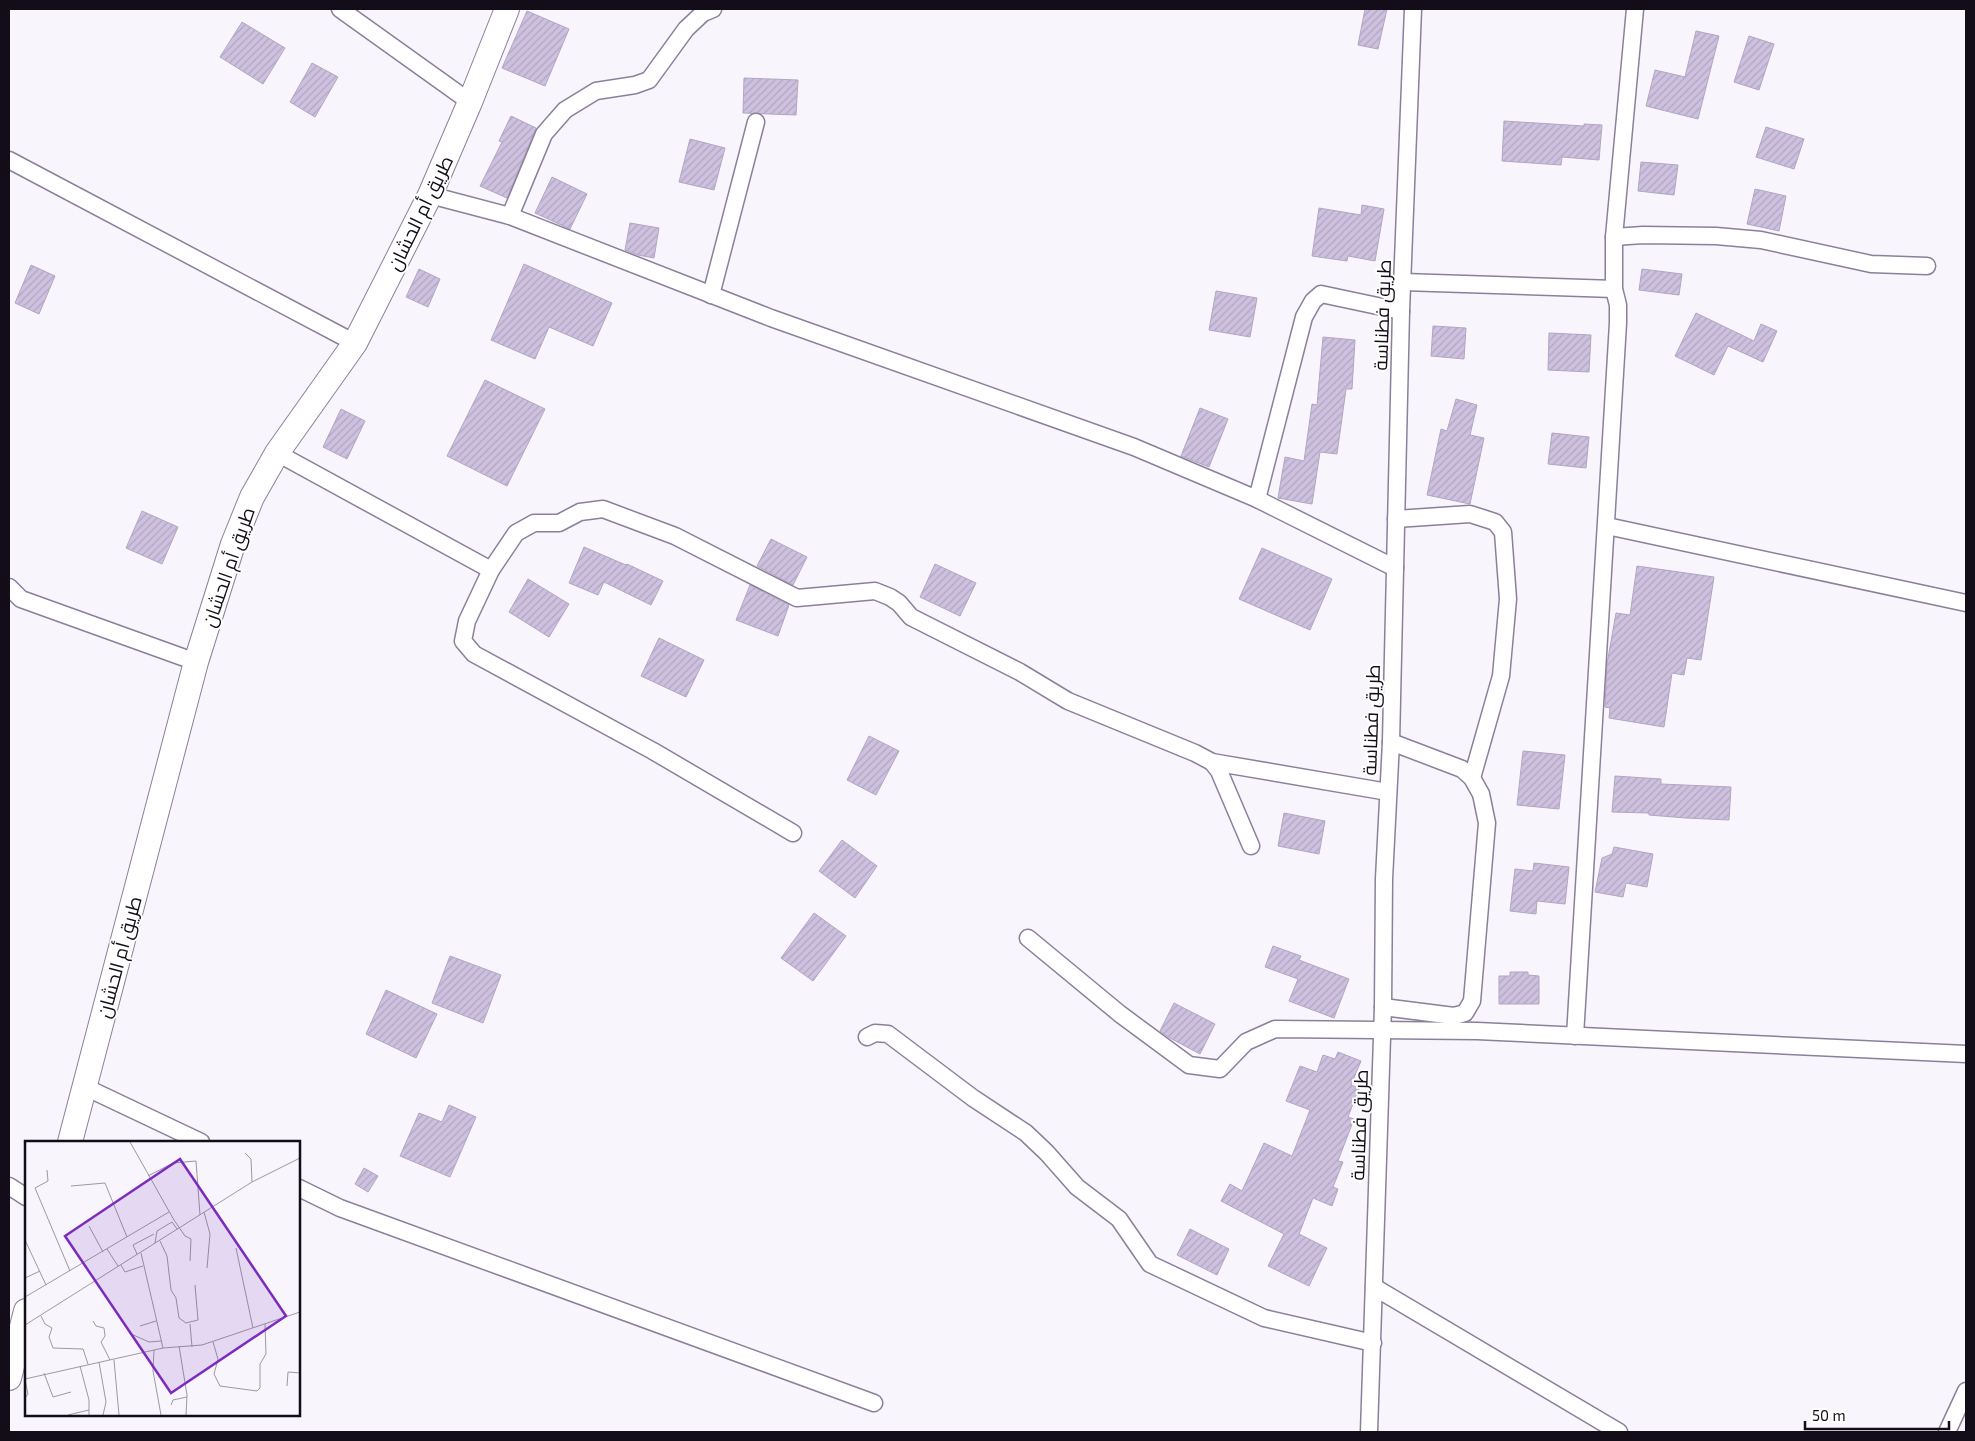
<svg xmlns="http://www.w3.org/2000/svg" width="1975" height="1441" viewBox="0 0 1975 1441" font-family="'Exo 2',Cairo,sans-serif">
	<defs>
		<pattern id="building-hatch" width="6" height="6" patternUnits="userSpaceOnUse" patternTransform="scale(1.25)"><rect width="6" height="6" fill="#cec1e0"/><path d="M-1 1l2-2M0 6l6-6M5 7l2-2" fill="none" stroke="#b0a5bf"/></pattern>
	</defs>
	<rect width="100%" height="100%" fill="#f8f6fc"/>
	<!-- building -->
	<g fill="url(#building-hatch)" stroke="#b2a5c3">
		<path d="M1365,9H1387L1378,49L1358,45Z"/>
		<path d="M527,11L569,29L545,86L502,68Z"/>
		<path d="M242,22L285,48L263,84L220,57Z"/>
		<path d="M1696,31L1719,36L1698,119L1646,106L1655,70L1685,77Z"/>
		<path d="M1749,36L1774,44L1759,90L1734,82Z"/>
		<path d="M312,63L338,77L315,117L290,102Z"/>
		<path d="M744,78L798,80L796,115L743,113Z"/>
		<path d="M511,116L536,128L507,198L480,186L502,142L499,141Z"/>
		<path d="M1504,121L1584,126V124L1602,125L1599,160L1562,157L1561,165L1502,161Z"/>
		<path d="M1766,127L1804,139L1794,169L1756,157Z"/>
		<path d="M690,139L725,148L714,190L679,182Z"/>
		<path d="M1641,162L1678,165L1674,195L1638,191Z"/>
		<path d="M552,177L587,194L570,229L535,213Z"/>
		<path d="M1755,189L1786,196L1779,231L1747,224Z"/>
		<path d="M1362,205L1384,209L1375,261L1348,256L1347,261L1312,256L1319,208L1361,215Z"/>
		<path d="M630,223L659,228L654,258L638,255L625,250Z"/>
		<path d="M524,264L612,303L593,346L549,327L535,359L491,340Z"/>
		<path d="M31,265L55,276L39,314L15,303Z"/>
		<path d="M419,269L440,279L428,307L406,297Z"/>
		<path d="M1642,269L1682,274L1679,295L1639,290Z"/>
		<path d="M1216,291L1257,298L1250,337L1209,330Z"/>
		<path d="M1696,313L1754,341L1761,324L1777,331L1763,362L1728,346L1714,375L1675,356Z"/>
		<path d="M1433,326L1466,328L1464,359L1431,356Z"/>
		<path d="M1549,333L1591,335L1589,372L1548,370Z"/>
		<path d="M1323,337L1355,340L1352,389H1346L1337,454L1320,452L1312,504L1278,498L1285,457L1304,461L1312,404L1317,405Z"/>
		<path d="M485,380L545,409L507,486L447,456Z"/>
		<path d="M1456,399L1477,405L1470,435L1484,438L1470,504L1427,495L1441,429L1447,431Z"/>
		<path d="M1200,408L1228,419L1209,467L1181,456Z"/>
		<path d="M341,409L365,421L347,459L323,447Z"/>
		<path d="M1552,433L1589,437L1586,468L1548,464Z"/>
		<path d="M142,511L178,527L162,564L126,548Z"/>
		<path d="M771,539L807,557L793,585L757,566Z"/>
		<path d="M584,547L626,565L627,564L663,581L651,605L604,582L598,595L569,583Z"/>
		<path d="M1262,548L1332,579L1310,630L1239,599Z"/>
		<path d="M935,564L976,583L960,616L920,597Z"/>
		<path d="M1637,566L1714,577L1701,660L1687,658L1684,675L1672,673L1664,727L1609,718L1610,708L1605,707L1607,664L1616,613L1630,615Z"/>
		<path d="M528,579L569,604L549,637L509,612Z"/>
		<path d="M750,585L789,605L778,636L736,620Z"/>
		<path d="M659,638L704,660L686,697L641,676Z"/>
		<path d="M869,736L899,751L876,795L847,780Z"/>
		<path d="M1523,751L1565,755L1559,809L1517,805Z"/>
		<path d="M1615,776L1661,779V784L1731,787L1729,820L1686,818L1649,815V813L1612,812Z"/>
		<path d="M1284,813L1325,821L1319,854L1278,846Z"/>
		<path d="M842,840L877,866L855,898L819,871Z"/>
		<path d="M1614,847L1653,854L1647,887L1626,883L1623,897L1595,892L1602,858L1612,854Z"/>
		<path d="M1534,863L1569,867L1565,904L1537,901L1536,914L1510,911L1515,869L1533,871Z"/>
		<path d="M814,913L846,936L813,981L781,958Z"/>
		<path d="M1273,946L1301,956L1299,960L1349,979L1334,1018L1289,1001L1298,979L1265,967Z"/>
		<path d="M450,956L501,975L483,1023L432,1003Z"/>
		<path d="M1510,972H1528V975L1539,976V1004H1499V976H1510Z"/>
		<path d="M386,990L437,1014L416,1058L366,1034Z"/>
		<path d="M1174,1003L1215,1024L1200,1054L1170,1038L1160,1031Z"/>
		<path d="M1338,1052L1361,1061L1351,1085L1359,1088L1348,1117L1354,1119L1338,1161L1343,1162L1333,1187L1338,1189L1332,1206L1313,1198L1299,1234L1327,1248L1309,1286L1268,1266L1284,1234L1221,1201L1230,1184L1242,1191L1264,1143L1292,1156L1310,1110L1286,1101L1300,1066L1317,1072L1323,1055L1335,1059Z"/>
		<path d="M449,1105L476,1117L450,1177L400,1156L419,1113L442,1122Z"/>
		<path d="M364,1168L378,1176L368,1192L355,1184Z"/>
		<path d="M1190,1229L1229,1249L1217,1275L1177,1255Z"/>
	</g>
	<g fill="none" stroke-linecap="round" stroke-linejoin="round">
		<defs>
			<g id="street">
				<path d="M340,9L470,102"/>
				<path d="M9,160L355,343"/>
				<path d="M430,195L510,216L771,318L1134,447L1257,499L1395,568"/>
				<path d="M510,216L544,134L565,110L596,91L635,85L649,80L686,29L703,13L713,9"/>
				<path d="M1614,237L1643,235L1716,236L1761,240L1871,264L1927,266"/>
				<path d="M1403,282L1614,289"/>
				<path d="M711,295L756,122"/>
				<path d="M277,453L491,570"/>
				<path d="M1257,499L1304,317L1313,301L1321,294L1401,311"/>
				<path d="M1396,519L1470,514L1495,522L1503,532L1508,599L1501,676L1472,778"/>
				<path d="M1607,526L1966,603"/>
				<path d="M9,587L21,599L196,662"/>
				<path d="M1212,762L1219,771L1251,846"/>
				<path d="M793,833L653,751L474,654L463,641L467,621L491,570L516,533L534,523H559L580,512L603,509L675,536L797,598L875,591L890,597L899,603L911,617L1020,672L1068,701L1195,753L1212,762L1388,792"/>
				<path d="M1028,938L1120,1014L1189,1065L1220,1069L1246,1042L1275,1029L1477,1031L1966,1054"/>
				<path d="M1383,1007L1454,1016L1465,1013L1472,1001L1487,823L1481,794L1472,778L1462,769L1391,742"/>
				<path d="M1575,1036L1618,323V305L1614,289V237L1635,9"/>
				<path d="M867,1037L875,1033L888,1034L973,1098L1026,1133L1047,1153L1077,1187L1119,1219L1150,1264L1264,1318L1373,1343"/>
				<path d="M85,1087L201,1142"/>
				<path d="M9,1186L26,1197"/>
				<path d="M299,1188L340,1208L874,1403"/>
				<path d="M1374,1287L1619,1432"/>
				<path d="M1369,1432L1383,1007L1384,879L1391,742L1401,311L1413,9"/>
				<path d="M1947,1432L1966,1391"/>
			</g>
			<g id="secondary">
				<path d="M70,1142L196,662L233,544L252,497L277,453L355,343L430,195L470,102L507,9"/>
				<path d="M9,1378L26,1311"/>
			</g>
		</defs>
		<!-- street casing -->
		<use href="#street" stroke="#8c7f9c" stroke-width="19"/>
		<!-- secondary casing -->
		<use href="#secondary" stroke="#8c7f9c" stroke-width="26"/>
		<!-- street -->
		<use href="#street" stroke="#fff" stroke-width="16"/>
		<!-- secondary -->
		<use href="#secondary" stroke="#fff" stroke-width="24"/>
	</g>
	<g text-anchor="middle" stroke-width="4" stroke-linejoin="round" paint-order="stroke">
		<!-- street labels -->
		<g font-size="19" fill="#120d18" stroke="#fff">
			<text transform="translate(420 213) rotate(-64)" y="7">طريق أم الحشان</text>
			<text transform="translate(1382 315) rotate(-88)" y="7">طريق فطناسة</text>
			<text transform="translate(228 567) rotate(-71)" y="7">طريق أم الحشان</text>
			<text transform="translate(1371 720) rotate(-88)" y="7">طريق فطناسة</text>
			<text transform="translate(119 957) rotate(-75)" y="7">طريق أم الحشان</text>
			<text transform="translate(1359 1125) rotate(-88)" y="7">طريق فطناسة</text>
		</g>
	</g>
	<!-- overview -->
	<g transform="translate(25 1141)">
		<rect width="275" height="275" fill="#f8f6fc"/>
		<path fill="none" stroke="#9c99a1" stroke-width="1" d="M105,1L149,79L160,95L166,98L165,120M220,12L226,18L227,41M22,29L23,40L10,47L45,130M123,35L148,22L171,20L175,74M46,45L80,42L102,96M179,71L185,93L182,127M64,85L78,111M0,99L21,144M135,100L142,115L146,149L151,157L154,177L161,182L173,179L170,144M130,102L132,90L147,81L152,88M211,107L228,187M82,108L93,125M116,112L138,207M112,113L108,104L129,93M96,124L100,131L118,125M0,137L15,130M0,156L144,71M16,175L20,183L27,187L24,196L28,207L58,208L63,223M68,180L71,185L79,187L80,195L76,201L85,219M165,183L167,206M0,184L227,41L275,17M115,185L131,180M104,192L124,201L136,200M188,201L193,218L189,233L195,245L232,250L235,247V223L241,213L240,183M154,205L162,254L161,274M129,209L128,230L136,274M89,219L94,274M74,221L81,261L78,274M55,225L64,259V274M19,232L28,256L46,251M0,238L138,207L177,204L275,171M0,239L3,253L0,257M262,245L263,231L275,232M146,264L148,259L162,256M43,274L64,269"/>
		<path fill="#7b2cbf" fill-opacity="0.15" stroke="#7b2cbf" stroke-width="2.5" d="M155,18L261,175L146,252L40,95Z"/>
		<rect width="275" height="275" fill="none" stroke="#120d18" stroke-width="2.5"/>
	</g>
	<!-- border -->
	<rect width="1975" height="1441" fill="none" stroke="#120d18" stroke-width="20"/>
	<!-- scale -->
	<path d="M1805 1421v8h144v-8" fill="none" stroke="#120d18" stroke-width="2.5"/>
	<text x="1812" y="1421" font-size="15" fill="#120d18" stroke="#ffffff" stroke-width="4" paint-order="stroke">50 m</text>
</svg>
